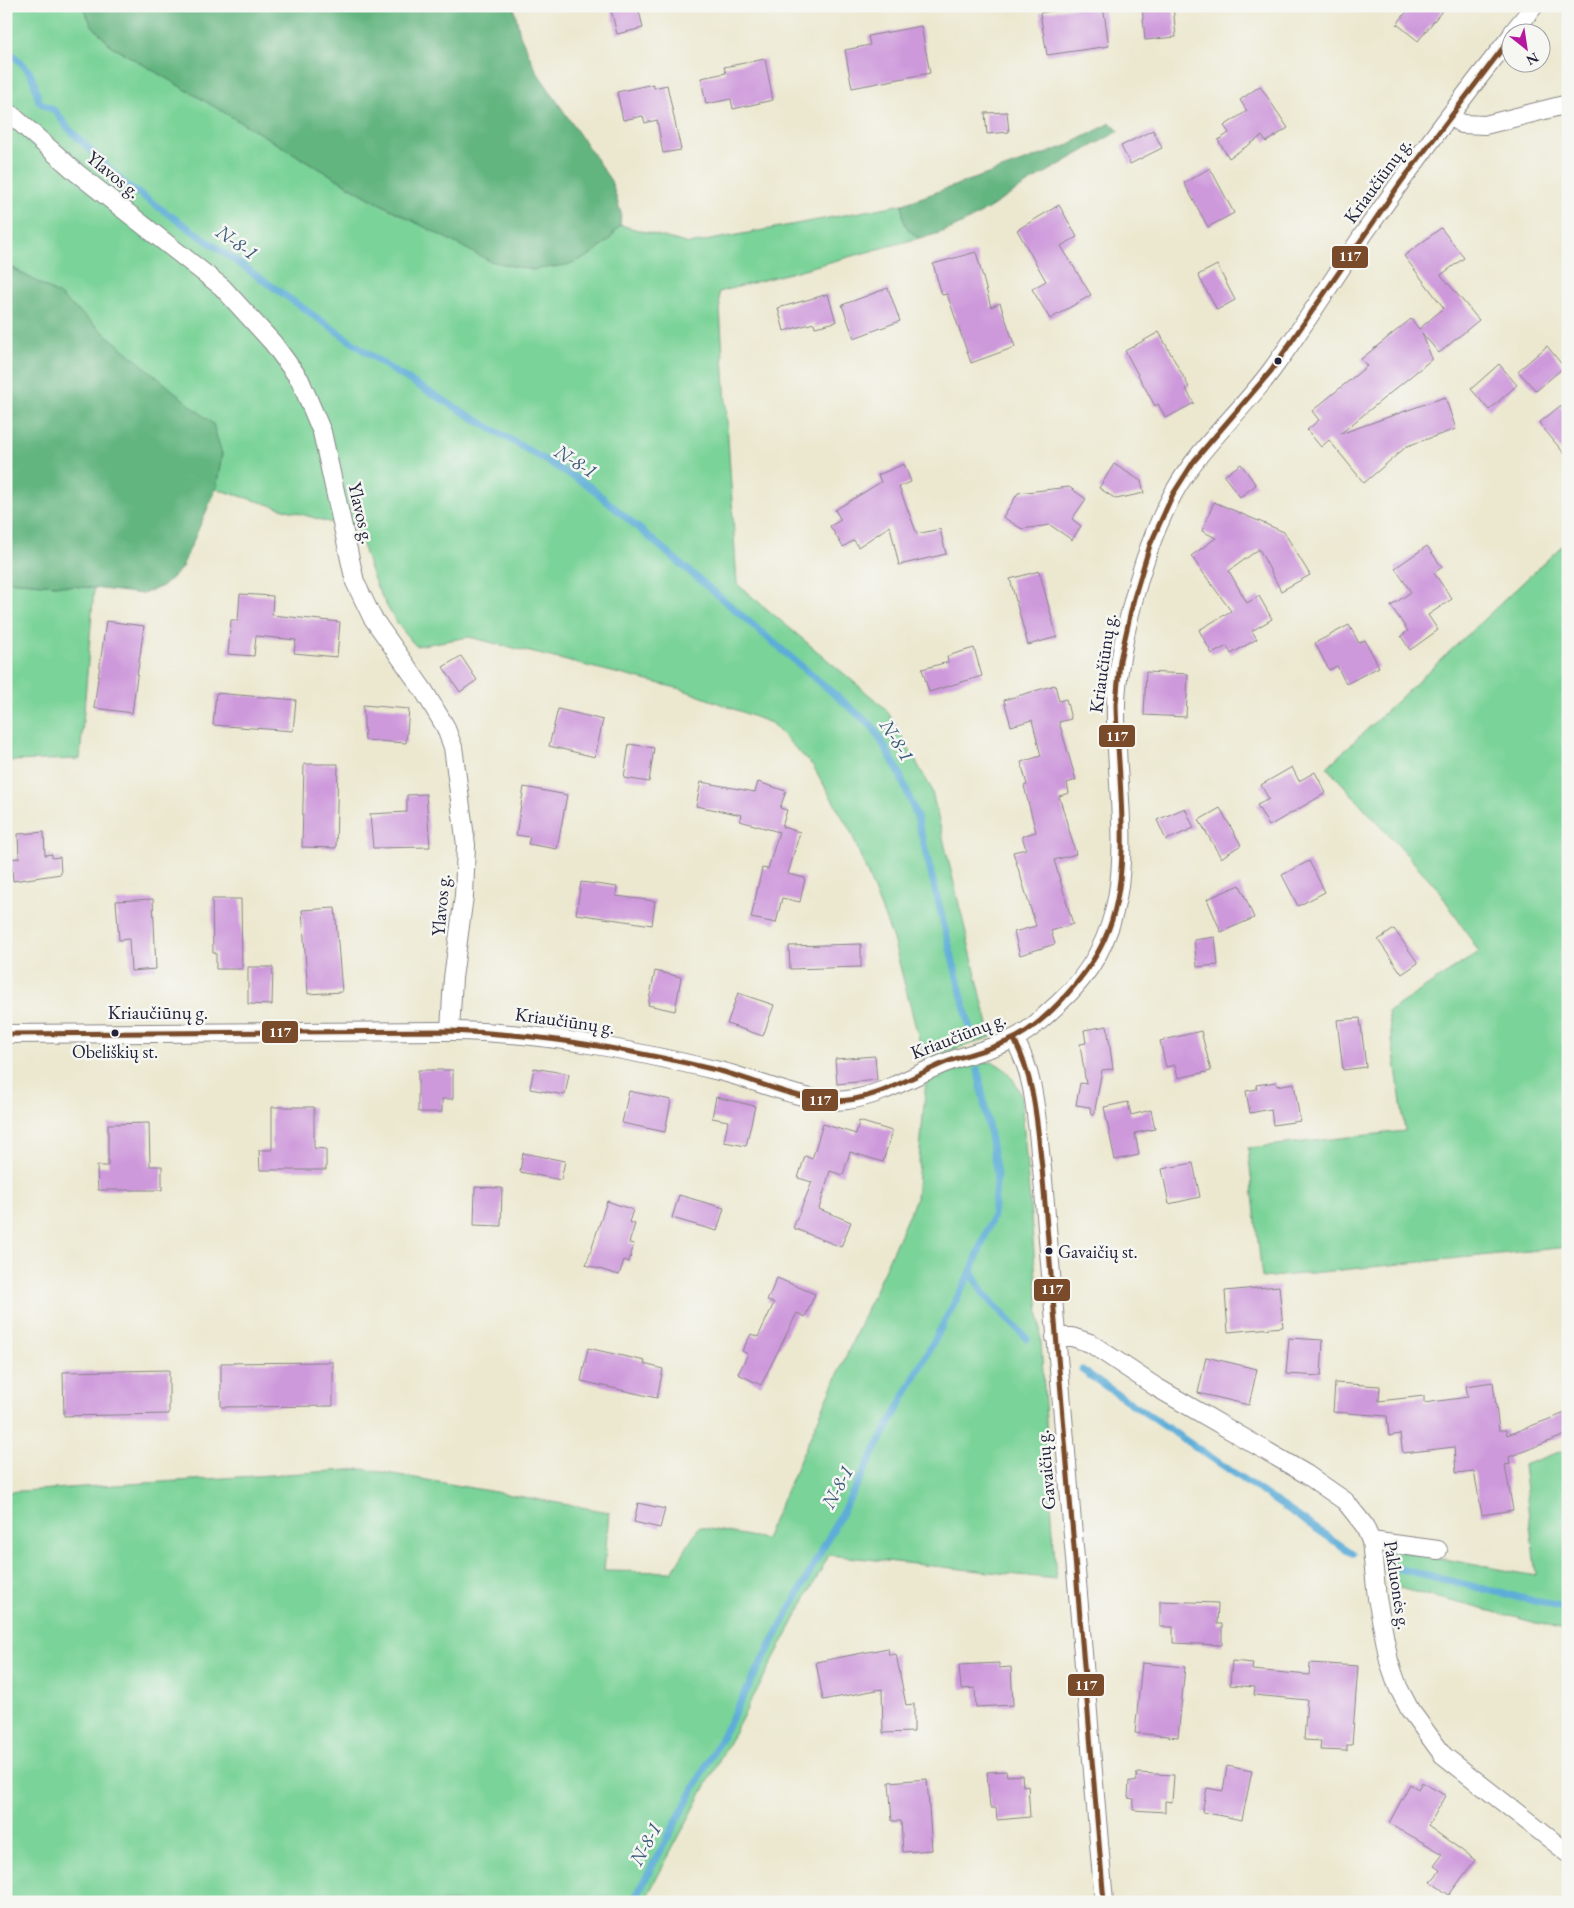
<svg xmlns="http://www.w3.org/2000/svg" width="1574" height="1908" viewBox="0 0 1574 1908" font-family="'EB Garamond',serif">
	<rect width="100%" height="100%" fill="#f6f6f2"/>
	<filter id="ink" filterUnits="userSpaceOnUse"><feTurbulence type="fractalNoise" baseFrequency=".02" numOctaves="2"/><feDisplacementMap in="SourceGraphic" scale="10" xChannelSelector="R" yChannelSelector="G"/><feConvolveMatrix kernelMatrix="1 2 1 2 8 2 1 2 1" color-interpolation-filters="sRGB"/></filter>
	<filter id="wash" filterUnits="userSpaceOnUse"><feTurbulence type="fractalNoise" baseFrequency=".0096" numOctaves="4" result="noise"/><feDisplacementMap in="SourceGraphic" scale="20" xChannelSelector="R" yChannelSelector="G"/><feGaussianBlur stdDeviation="1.12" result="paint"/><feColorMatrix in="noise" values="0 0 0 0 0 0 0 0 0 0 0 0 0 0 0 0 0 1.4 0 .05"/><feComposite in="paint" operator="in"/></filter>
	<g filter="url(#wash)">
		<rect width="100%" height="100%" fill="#ece8d0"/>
		<!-- green -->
		<g fill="#7ad398" stroke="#4e7a6a">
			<path d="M6,6H83L91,24L110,45L371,199L490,261L532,270L609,240L620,225L689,244L903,204C902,221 904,228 919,238L719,292L737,584L886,709L931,788L991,1037L924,1059L893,939L851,832L813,766L771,723L681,689L469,637L416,646C385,613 369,574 359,531L216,489L222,454L212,424L58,294L6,264Z"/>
			<path d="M1568,540V1247L1262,1278L1248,1148L1405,1131L1388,1012L1479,952L1438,889L1327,767Z"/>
			<path d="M6,581L94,588L80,759L6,761Z"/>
			<path d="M993,1062C1009,1070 1014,1079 1021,1096L1040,1326L1056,1579L829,1555L644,1902H6V1492L364,1469L609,1512L604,1571L672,1572L699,1527L765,1539L916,1198L926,1080L981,1063Z"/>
			<path d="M1568,1449V1631L1396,1587L1390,1549L1536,1576L1523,1465Z"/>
		</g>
		<!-- forest -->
		<g fill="#63b580" stroke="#426c5e">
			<path d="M83,6H514L520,35L537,72L611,181L621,213L620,225L609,240L589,256L567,265L532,270L490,261L371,199L110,45L91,24Z"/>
			<path d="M1111,123L1119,131C1085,150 1051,169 1019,189C987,209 957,232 919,238C904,228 902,221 903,204L1064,147Z"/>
			<path d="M6,264L58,294L213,424L222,454L216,489L181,569L163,586L142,594L94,588L6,581Z"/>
		</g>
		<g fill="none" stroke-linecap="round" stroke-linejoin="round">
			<!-- stream -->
			<g stroke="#5dadd8" stroke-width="7">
				<path d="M6,46C11,56 21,61 28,70C35,79 36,91 39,102L55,111L68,128L124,183L392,370L589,486L873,727L898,770L917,817L970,1029"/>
				<path d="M971,1272L983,1293L1027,1339"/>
				<path d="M1082,1370L1352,1553"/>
				<path d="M1388,1566L1568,1609"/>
				<path d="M633,1902L971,1272L993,1216L997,1174L978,1070"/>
			</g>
		</g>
		<g id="blocks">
			<!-- building -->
			<g fill="#ce99db">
				<path d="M610,6H638L643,28L617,34Z"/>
				<path d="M1082,6H1103L1109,46L1047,55L1040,13Z"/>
				<path d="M1142,6H1173L1176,37L1145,40Z"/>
				<path d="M1411,6H1446L1418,41L1397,24Z"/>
				<path d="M921,26L930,73L852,88L845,50L870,45L868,36Z"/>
				<path d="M765,59L773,100L733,109L731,99L706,104L701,78L726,73L724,67Z"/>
				<path d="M653,84L654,88L667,85L681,150L663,153L657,120L645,123L643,116L623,120L617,92Z"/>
				<path d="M1260,86L1288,128L1266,142L1262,136L1229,158L1218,140L1229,133L1224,126L1247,111L1240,100Z"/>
				<path d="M1007,112L1009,132L987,134L985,113Z"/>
				<path d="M1153,130L1162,148L1130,164L1121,146Z"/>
				<path d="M1210,168L1234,213L1208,227L1184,183Z"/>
				<path d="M1059,205L1077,237L1061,246L1091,295L1050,319L1032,289L1046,281L1017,230Z"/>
				<path d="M1441,228L1464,258L1441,275L1479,320L1439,353L1422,333L1432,359L1340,434L1445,397L1456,429L1407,446L1364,483L1329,440L1321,447L1307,430L1319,420L1312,411L1367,366L1361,359L1411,319L1419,329L1444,308L1404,256Z"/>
				<path d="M976,252L991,307L1000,303L1015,347L971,363L947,294L942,295L933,264Z"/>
				<path d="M1217,265L1235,300L1217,310L1198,275Z"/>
				<path d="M888,288L900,321L854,338L842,305Z"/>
				<path d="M828,294L836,322L815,327L814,323L784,331L778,308Z"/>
				<path d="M1159,332L1189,387L1186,389L1194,403L1166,418L1158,404L1155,406L1125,351Z"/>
				<path d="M1547,346L1564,367L1536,391L1518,371Z"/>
				<path d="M1499,364L1517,385L1489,410L1471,389Z"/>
				<path d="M1560,406L1568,415V458L1539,423Z"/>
				<path d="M904,464L911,482L899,487L917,534L940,529L946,554L899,565L890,526L858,547L854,540L843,547L830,526L841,520L835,510L881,482L878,475Z"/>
				<path d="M1114,464L1141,481L1144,493L1116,499L1099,488Z"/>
				<path d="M1241,464L1256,485L1240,497L1224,476Z"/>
				<path d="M1069,487L1086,499L1072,519L1081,526L1072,540L1050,525L1022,529L1003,517L1018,493Z"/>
				<path d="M1214,502L1284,532L1310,575L1281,591L1259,549L1229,571L1247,603L1259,596L1272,619L1252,631L1257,639L1231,654L1227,646L1212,654L1199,630L1231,611L1191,556L1216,538L1202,531Z"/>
				<path d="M1427,546L1442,567L1434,573L1452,599L1428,615L1438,630L1410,650L1401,636L1408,631L1391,606L1411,592L1395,568Z"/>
				<path d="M1039,571L1057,637L1028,645L1010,579Z"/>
				<path d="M240,594L273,596L272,615L340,622L337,657L294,653L296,640L256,636L254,656L228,654L231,620H238Z"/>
				<path d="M106,621L144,626L132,713L94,708Z"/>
				<path d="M1349,625L1359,643L1365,640L1379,667L1346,684L1337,666L1329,670L1315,643Z"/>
				<path d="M974,648L982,676L929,692L922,669L948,662L947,656Z"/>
				<path d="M461,656L477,680L460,692L443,667Z"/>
				<path d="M1146,672L1188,674L1186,717L1144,715Z"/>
				<path d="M1055,685L1059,701L1066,699L1071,719L1059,722L1076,780L1067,783L1069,793L1059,796L1076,854L1054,860L1073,924L1051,931L1055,944L1020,955L1014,932L1036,926L1013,852L1026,849L1022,836L1036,832L1024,786L1027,785L1021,762L1041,756L1032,720L1011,726L1004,700Z"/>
				<path d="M216,693L296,700L293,731L213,725Z"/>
				<path d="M363,705L409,709L406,743L365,740Z"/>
				<path d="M558,709L603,720L595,757L549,746Z"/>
				<path d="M629,744L654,748L649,782L624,778Z"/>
				<path d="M304,764H338L336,848L302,847Z"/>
				<path d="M1292,767L1299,781L1315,772L1326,793L1269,826L1257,805L1269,799L1261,785Z"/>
				<path d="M701,782L755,792L758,782L786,791L780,808L787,810L782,827L800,832L788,874L805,878L800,902L782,898L776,923L751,918L762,868L768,869L779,832L740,821L742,815L696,806Z"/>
				<path d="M524,787L567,795L557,849L528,844L530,837L516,835Z"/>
				<path d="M426,794L430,847L373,848L370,814L407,812V795Z"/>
				<path d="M1185,808L1194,828L1166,840L1157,820Z"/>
				<path d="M1220,808L1241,845L1221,858L1199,820Z"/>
				<path d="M44,832L45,855L52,854V858L60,857L61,874L13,881L11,859L19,858L18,834Z"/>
				<path d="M1309,861L1325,892L1298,906L1282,875Z"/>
				<path d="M581,882L617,887L616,896L655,901L652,925L576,914Z"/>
				<path d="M1240,885L1254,918L1221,932L1207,899Z"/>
				<path d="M153,899L156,969L131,971L129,939L119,940L116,901Z"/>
				<path d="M212,899H241L242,969H216V953H213Z"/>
				<path d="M335,908L342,992L308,994L302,910Z"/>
				<path d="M1394,929L1418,963L1402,974L1378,940Z"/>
				<path d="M1215,937L1218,965L1197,967L1194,940Z"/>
				<path d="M861,944V967L790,969L789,946Z"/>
				<path d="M248,967H273L272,1005L248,1004Z"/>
				<path d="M655,971L681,977L675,1011L648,1005Z"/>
				<path d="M738,993L774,1005L763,1036L727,1024Z"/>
				<path d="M1360,1018L1366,1067L1343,1070L1337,1020Z"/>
				<path d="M1107,1026L1113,1069L1102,1070L1094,1115H1091L1090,1107L1076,1105L1080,1083L1086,1084L1080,1044L1086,1043L1084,1030Z"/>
				<path d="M1201,1031L1211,1071L1178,1078L1175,1065L1166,1067L1160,1041Z"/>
				<path d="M875,1056L877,1080L837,1084L835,1059Z"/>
				<path d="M534,1068L569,1074L565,1095L530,1089Z"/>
				<path d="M418,1070H453V1099H442V1112H418Z"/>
				<path d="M1276,1082L1277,1086L1294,1083L1300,1121L1273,1125L1271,1109L1250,1113L1246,1091L1257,1089L1256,1085Z"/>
				<path d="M629,1091L671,1100L665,1132L622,1123Z"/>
				<path d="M716,1097L755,1106L746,1146L724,1142L728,1121L712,1118Z"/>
				<path d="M1128,1102L1131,1115L1151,1110L1155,1129L1135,1133L1139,1155L1115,1160L1104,1107Z"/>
				<path d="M272,1107H314V1148L326,1149V1170H260L259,1150H272Z"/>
				<path d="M859,1121L892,1131L883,1162L850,1152L843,1175L830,1171L819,1209L851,1222L841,1247L793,1228L812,1182L798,1178L805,1156L812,1159L823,1124L856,1134Z"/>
				<path d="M149,1123L150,1166H162V1190H98L97,1166H108V1124Z"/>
				<path d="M523,1153L565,1161L561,1180L520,1172Z"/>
				<path d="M1193,1163L1200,1197L1169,1204L1162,1169Z"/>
				<path d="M475,1187L502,1188L501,1226L474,1225Z"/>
				<path d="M679,1195L724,1208L717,1231L672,1218Z"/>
				<path d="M607,1201L633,1210L629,1222L635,1224L629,1243L634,1244L629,1262L624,1260L619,1275L586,1265Z"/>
				<path d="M777,1278L815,1294L805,1317L797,1313L761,1385L738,1374L748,1354L742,1351L751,1334L758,1337L774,1303L767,1301Z"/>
				<path d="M1279,1286L1283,1327L1228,1332L1225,1291Z"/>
				<path d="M1289,1338L1323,1340L1321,1376L1286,1374Z"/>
				<path d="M588,1348L645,1361L644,1364L663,1369L657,1398L581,1381Z"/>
				<path d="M1206,1357L1257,1369L1249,1405L1198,1393Z"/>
				<path d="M333,1362V1406L221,1407V1363Z"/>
				<path d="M169,1370V1414L64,1416L63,1372Z"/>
				<path d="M1493,1382L1499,1430H1506L1507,1435L1568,1412V1434L1509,1457L1510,1464L1505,1465L1513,1510L1482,1515L1474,1471L1456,1473L1454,1447L1403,1453L1400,1434L1389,1436L1387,1416L1333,1412L1335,1383L1380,1386L1379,1401L1424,1396V1403L1468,1397L1466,1386Z"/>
				<path d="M638,1503L665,1509L660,1528L634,1522Z"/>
				<path d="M1160,1601L1218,1603L1217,1624H1222V1645L1173,1643V1627H1160Z"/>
				<path d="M888,1648L889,1655L896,1654L906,1705L914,1704V1732L883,1733L882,1689L823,1700L816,1662Z"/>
				<path d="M1232,1661L1253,1663L1252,1670L1309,1675L1310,1663L1358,1666L1352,1745H1347V1751L1320,1750L1321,1741L1304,1740L1307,1700L1254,1695L1255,1687L1230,1685Z"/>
				<path d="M999,1663V1668L1011,1667L1013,1705L976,1707L975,1688L961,1689L959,1665Z"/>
				<path d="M1142,1663L1185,1667L1178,1737L1135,1733Z"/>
				<path d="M1227,1766L1252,1771L1242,1820L1202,1812L1207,1788L1223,1791Z"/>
				<path d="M1006,1771L1007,1776L1022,1775L1023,1786L1028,1785L1030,1817L997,1820L996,1808H990L987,1772Z"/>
				<path d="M1137,1773L1174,1775L1172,1802L1165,1801V1812L1133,1810L1134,1799L1128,1798L1129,1781L1136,1782Z"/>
				<path d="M927,1779L932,1850L903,1852L901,1821H892L889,1782Z"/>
				<path d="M1422,1782L1446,1796L1428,1826L1475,1860L1449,1895L1431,1882L1440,1870L1434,1866L1443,1854L1389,1823L1410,1784L1418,1789Z"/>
			</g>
		</g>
	</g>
	<g filter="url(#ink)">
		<use href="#blocks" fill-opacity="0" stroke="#878586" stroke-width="1"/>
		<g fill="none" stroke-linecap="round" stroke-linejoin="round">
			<defs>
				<g id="street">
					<path d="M1513,32L1534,6"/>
					<path d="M6,110L77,173L222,287L273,343L300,380L322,432L355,582L372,617L424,691L445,726L453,747L466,845L464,896L453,978L450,1031"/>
					<path d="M1450,116L1462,124L1485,125L1568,104"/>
					<path d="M6,1034L450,1031C542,1032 631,1050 719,1071C758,1080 808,1105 847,1100C883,1096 918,1072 953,1060C972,1053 993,1048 1011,1040C1029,1032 1045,1016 1060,1002C1150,919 1114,812 1116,704C1116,681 1121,657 1125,635C1136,585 1149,539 1173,494C1198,448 1240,413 1271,371C1304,326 1334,278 1365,232C1412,165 1461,99 1512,35"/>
					<path d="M1014,1039C1037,1077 1036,1125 1042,1168L1104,1902"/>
					<path d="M1055,1337H1072L1090,1343L1156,1387L1306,1474L1345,1501L1364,1525L1371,1541L1377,1598L1389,1661L1398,1687L1410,1710L1443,1755L1568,1853"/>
					<path d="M1371,1541L1438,1550"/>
				</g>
			</defs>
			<!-- street casing -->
			<use href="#street" stroke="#878586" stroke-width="20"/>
			<!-- street -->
			<use href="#street" stroke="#fff" stroke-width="18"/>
			<defs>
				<g id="bus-1">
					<path d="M6,1034L450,1031C540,1034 628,1049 716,1070C754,1079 792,1099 832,1101C874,1102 911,1076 949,1061C972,1053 996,1048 1017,1037C1037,1026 1054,1009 1068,993C1083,976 1096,959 1105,938C1135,874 1117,773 1116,704L1120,660L1134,598L1150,545L1173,494L1194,461L1271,371L1401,182L1512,36"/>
					<path d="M1014,1039C1035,1080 1037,1123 1042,1168L1104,1902"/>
				</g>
			</defs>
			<!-- bus-1 casing -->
			<use href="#bus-1" stroke="#f6f6f2" stroke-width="9"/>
			<!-- bus-1 -->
			<use href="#bus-1" stroke="#7a4b2a" stroke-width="5"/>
		</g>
	</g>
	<!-- markers -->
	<g fill="#22223b" stroke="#f6f6f2" stroke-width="2">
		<circle cx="1278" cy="361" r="4.5"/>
		<circle cx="115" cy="1033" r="4.5"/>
		<circle cx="1049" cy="1251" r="4.5"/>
	</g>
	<g text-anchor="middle" stroke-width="5" stroke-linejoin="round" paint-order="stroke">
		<!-- bus labels -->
		<g font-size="18" fill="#22223b" stroke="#f6f6f2">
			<text x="115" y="1058">Obeliškių st.</text>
			<text x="1058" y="1258" text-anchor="start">Gavaičių st.</text>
		</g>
		<!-- street labels -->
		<g font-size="19" fill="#22223b" stroke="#f6f6f2">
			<text transform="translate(114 174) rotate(39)" y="7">Ylavos g.</text>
			<text transform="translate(1377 180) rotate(-54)" y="7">Kriaučiūnų g.</text>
			<text transform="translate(362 513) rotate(77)" y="7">Ylavos g.</text>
			<text transform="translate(1102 663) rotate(-82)" y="7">Kriaučiūnų g.</text>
			<text transform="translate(440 905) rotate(-85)" y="7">Ylavos g.</text>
			<text x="158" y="1019">Kriaučiūnų g.</text>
			<text transform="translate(565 1020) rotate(8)" y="7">Kriaučiūnų g.</text>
			<text transform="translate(958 1035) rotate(-21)" y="7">Kriaučiūnų g.</text>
			<text transform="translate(1045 1470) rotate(-95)" y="7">Gavaičių g.</text>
			<text transform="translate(1398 1585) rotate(81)" y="7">Pakluonės g.</text>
		</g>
		<!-- water labels -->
		<g font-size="20" font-style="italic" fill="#3a5a7a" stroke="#f6f6f2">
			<text transform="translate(237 242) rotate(35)" y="7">N-8-1</text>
			<text transform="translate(576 461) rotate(32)" y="7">N-8-1</text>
			<text transform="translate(897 740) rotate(58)" y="7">N-8-1</text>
			<text transform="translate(837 1487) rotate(-62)" y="7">N-8-1</text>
			<text transform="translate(645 1844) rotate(-62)" y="7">N-8-1</text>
		</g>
	</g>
	<g stroke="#f6f6f2" stroke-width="2">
		<rect x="1331" y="245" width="38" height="24" rx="5" fill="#7a4b2a"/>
		<rect x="1098" y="724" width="38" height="24" rx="5" fill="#7a4b2a"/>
		<rect x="261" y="1020" width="38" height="24" rx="5" fill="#7a4b2a"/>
		<rect x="801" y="1088" width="38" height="24" rx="5" fill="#7a4b2a"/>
		<rect x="1033" y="1278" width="38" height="24" rx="5" fill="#7a4b2a"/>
		<rect x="1067" y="1673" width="38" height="24" rx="5" fill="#7a4b2a"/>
	</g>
	<g font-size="14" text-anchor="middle" font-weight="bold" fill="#fff">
		<text x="1350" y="261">117</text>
		<text x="1117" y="741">117</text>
		<text x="280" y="1037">117</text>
		<text x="820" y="1105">117</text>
		<text x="1052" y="1294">117</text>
		<text x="1086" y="1690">117</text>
	</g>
	<!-- margin -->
	<rect width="1574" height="1908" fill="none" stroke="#f6f6f2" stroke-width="25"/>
	<!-- north arrow -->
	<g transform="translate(1526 48) rotate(150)"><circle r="24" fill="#f6f6f2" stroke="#a1a1a9"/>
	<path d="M0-4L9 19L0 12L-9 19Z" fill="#b5179e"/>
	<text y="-8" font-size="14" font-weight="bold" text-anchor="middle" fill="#22223b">N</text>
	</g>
</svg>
